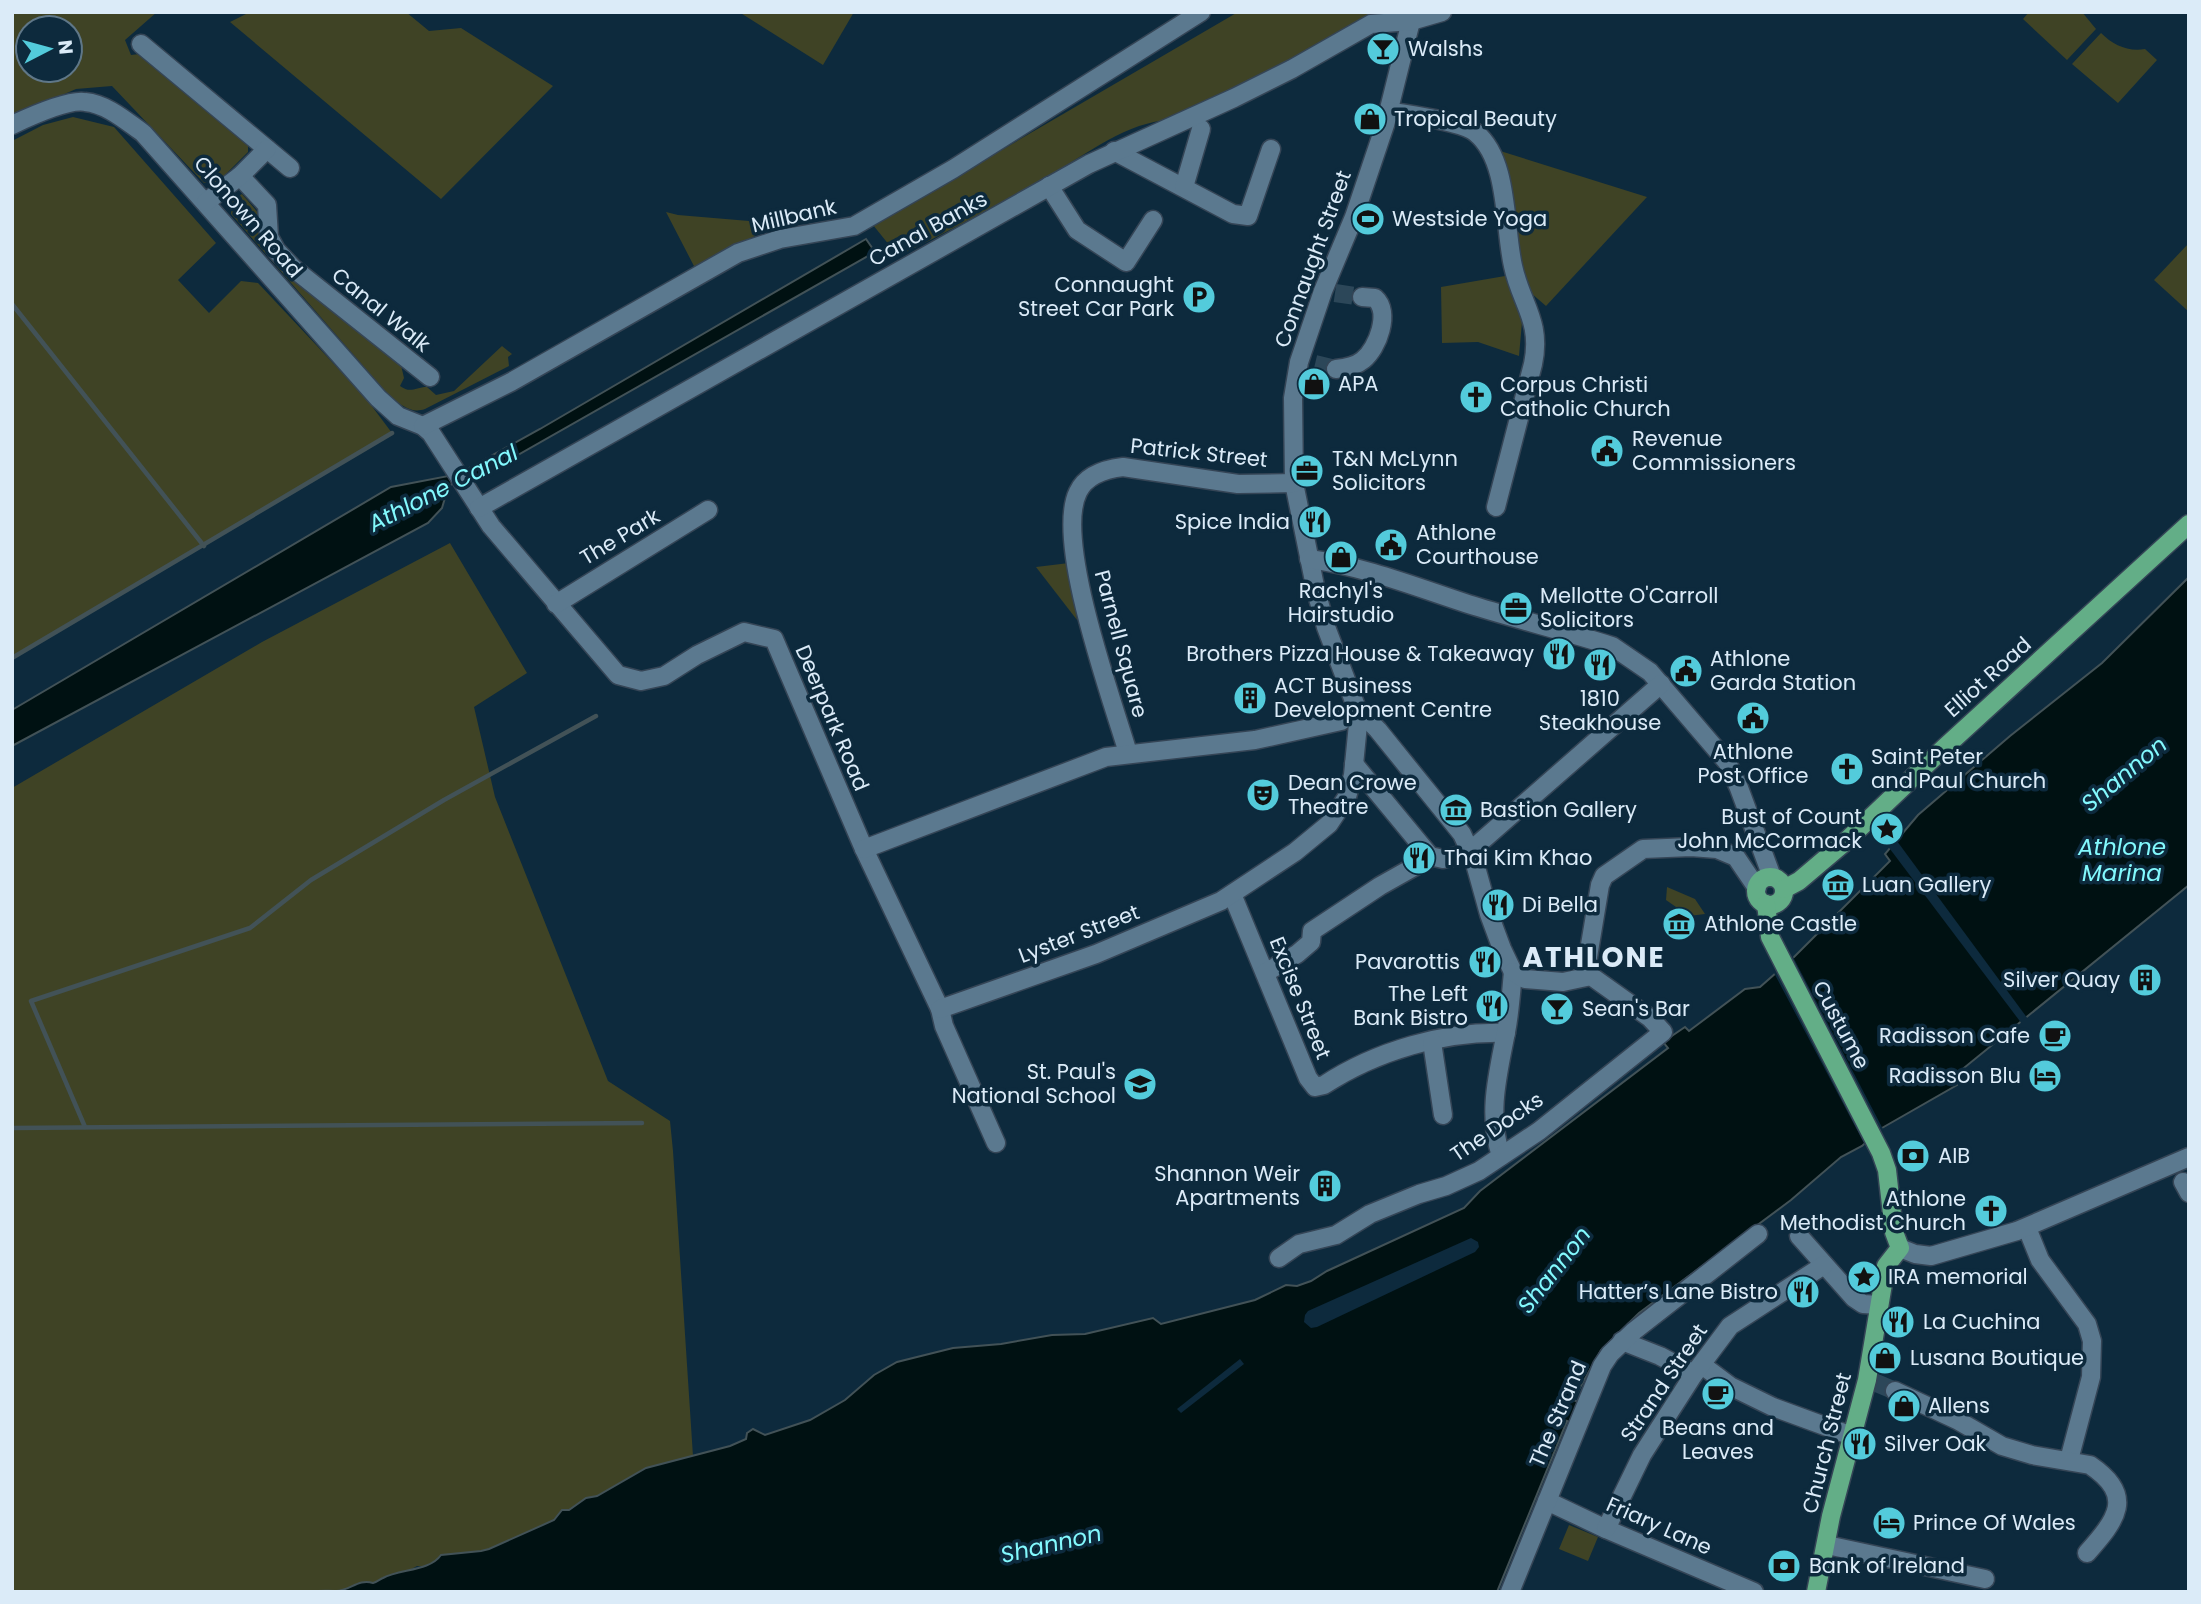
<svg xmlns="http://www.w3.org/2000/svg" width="2201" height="1604" viewBox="0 0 2201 1604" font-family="Poppins,sans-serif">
	<rect width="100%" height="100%" fill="#0d2a3d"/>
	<!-- green -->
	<g fill="#3f4325" fill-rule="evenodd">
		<path d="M12,12H157L125,40L131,55L139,54L248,142V152L218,182L204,183L112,86L76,89L12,117ZM28,28H70V70H28Z"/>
		<path d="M250,12H406L429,31L461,28L553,86L441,199L230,22Z"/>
		<path d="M739,12H854L823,65Z"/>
		<path d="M1238,12H1379L1311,52L1171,120C1128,121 1087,154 1050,175C1000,203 950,231 898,256L873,225Z"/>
		<path d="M2029,12H2082L2096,29L2067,60L2023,19Z"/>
		<path d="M2101,33C2113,45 2128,52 2145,49L2157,60L2118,103L2072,64Z"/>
		<path d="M73,117L114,127L216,243L178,280L209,313L241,281L258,283L365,397L392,433L12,658V141L43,125Z"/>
		<path d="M1497,150L1647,197L1546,306L1524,287Z"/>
		<path d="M242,194L260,215L266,242L401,365L404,378L400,386C411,394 415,387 427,387L436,395L454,391L502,346L512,354L508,357L509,366L425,409C411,414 402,405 391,398L231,214L232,200Z"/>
		<path d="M666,212L678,215L761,222L755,236L695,268Z"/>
		<path d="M2189,243V310L2188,311L2154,280Z"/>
		<path d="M1505,276L1522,322L1519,356L1478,342L1442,343L1441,287Z"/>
		<path d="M450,543L527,673L474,707L495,797L608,1081L670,1121L673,1151L693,1456L646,1468L597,1496L586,1499L569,1510H562L555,1520L489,1549L481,1551L441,1555C436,1561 426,1568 417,1566L408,1571L384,1577L373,1583C358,1578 348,1592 335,1591C326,1591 321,1590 312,1592H12V788L262,642Z"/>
		<path d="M1069,563L1077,620L1036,567Z"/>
		<path d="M1667,887L1695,899L1705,914L1689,916L1666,900Z"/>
		<path d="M1569,1525L1598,1537L1588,1561L1559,1549Z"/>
	</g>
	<!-- water -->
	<g fill="#001112" stroke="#425257" stroke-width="2">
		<path d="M866,239L875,252L481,476L465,480L460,473L540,429Z"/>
		<path d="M448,476L452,483L447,491L442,508L428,523L12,746V710L391,487Z"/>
		<path d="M2189,577V885L1954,1076L1957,1085L1882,1128L1862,1146L1841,1157L1791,1200L1639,1313L1601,1350L1573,1400L1579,1402L1571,1423L1567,1421L1497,1592H312C321,1590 326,1591 335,1591C349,1592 358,1578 373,1583C377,1582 380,1579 383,1578C400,1569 430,1571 441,1555L481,1551L489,1549L554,1520L562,1510H569L586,1498L597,1496L646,1468L730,1446L746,1439L747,1433L753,1429L765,1435L810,1420L845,1400L874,1375L897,1362L953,1348L1001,1344L1052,1335L1085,1334L1153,1318L1161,1324L1255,1300L1286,1285L1297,1286L1311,1281L1327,1271L1464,1208L1480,1191L1668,1048L1663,1042L1685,1027L1689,1031L1745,989L1760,987L1794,957L1890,861L1885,854L1918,815L2010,736L2102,663Z"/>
	</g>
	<!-- pier -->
	<g fill="#0d2a3d">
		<path d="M1894,837L2028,1019L2022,1024L1887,845Z"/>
		<path d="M1792,955L1884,1131L1866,1147L1773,971Z"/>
		<path d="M1471,1238L1478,1242L1479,1247L1475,1252L1317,1327L1311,1328L1304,1322L1305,1315L1308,1311Z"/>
		<path d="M1240,1359L1244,1364L1181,1413L1177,1409Z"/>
	</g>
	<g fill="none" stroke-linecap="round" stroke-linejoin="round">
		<!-- stream -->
		<g stroke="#425257" stroke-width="4.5">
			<path d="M12,304L204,546"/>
			<path d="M12,658L392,433"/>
			<path d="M85,1127L31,1001L250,928L311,880L444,800L596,716"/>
			<path d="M12,1128L642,1123"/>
		</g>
		<!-- minor-tunnel -->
		<g stroke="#2c4759" stroke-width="18" stroke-dasharray="18 9" stroke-linecap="butt">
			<path d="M1335,293L1362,297"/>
			<path d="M1315,364L1336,369"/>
			<path d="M1874,1382L1895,1391"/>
		</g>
		<defs>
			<g id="minor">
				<path d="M1411,21L1385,125L1354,217L1323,291L1299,362L1293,398L1294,483L1316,591L1326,627L1357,709L1378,730L1462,834L1474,860L1489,914L1502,949L1513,972"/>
				<path d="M141,44L290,168"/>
				<path d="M1388,111C1409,115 1462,121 1476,133C1509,160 1504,227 1513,266C1521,304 1542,321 1533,364L1496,507"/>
				<path d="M12,125C29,117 68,99 85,102C107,104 126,121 143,133L378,398L398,416L423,426L431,433L491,526L618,675L641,681L664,676L697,655L744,632L774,639L864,849L940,1009L944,1026L996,1143"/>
				<path d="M1114,151L1233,214L1248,216L1271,149"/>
				<path d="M240,176L267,205L269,237L276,250L293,268L430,377"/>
				<path d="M1049,186L1077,230L1126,262L1153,220"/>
				<path d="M1184,187L1201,129"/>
				<path d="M206,202L240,176L267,149"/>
				<path d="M1336,369C1345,368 1356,366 1363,360C1378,348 1391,312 1375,298L1362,297"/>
				<path d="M423,426L511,382L738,253L780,239L854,226L953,169L1201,12"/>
				<path d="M479,508L1089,164L1234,98L1292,69L1371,24L1411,21L1442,12"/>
				<path d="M1309,559C1363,566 1416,587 1468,604C1516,619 1564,631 1612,646L1650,672L1727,762L1739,788L1772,877"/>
				<path d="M556,604L708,510"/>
				<path d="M1128,753C1112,699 1054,540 1078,492C1086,475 1106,469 1123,467L1238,484L1294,483"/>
				<path d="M1354,764L1430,856L1443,859L1471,853"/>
				<path d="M864,849L1106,757L1255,740L1341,721L1357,709"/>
				<path d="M1471,853L1477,845L1661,684"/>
				<path d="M1232,894L1308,1078L1315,1087L1324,1085C1376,1051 1444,1031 1506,1033"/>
				<path d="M1265,973L1297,954L1311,942L1312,931L1380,886L1428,859L1430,856"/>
				<path d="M1585,975L1600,885L1604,876L1643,849L1691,847L1717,849L1736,857L1757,888"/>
				<path d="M940,1009L1096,954L1221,901L1295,852L1329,824L1347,797L1353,775L1358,724L1362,714"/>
				<path d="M1432,1042L1443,1115"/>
				<path d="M1501,1156C1487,1114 1498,1074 1506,1032C1510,1012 1511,992 1513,972"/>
				<path d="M2183,1182L2189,1193"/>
				<path d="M2027,1228L2040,1260L2087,1324L2092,1341L2091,1377L2069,1460"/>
				<path d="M1799,1236L1854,1298L1863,1304L1879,1305"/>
				<path d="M1900,1248L1915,1254L1931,1256L2017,1231L2189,1157"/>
				<path d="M1279,1258L1299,1244L1336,1235L1370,1214L1419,1194L1446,1186L1479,1171L1539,1131L1663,1032L1650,1018L1591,976L1563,982L1525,979L1513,972"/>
				<path d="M1622,1341L1660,1356L1694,1374"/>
				<path d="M1702,1365L1730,1386L1773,1407L1852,1436"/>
				<path d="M1895,1391L1957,1420L2002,1446L2032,1455L2090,1465C2136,1496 2116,1520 2087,1553"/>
				<path d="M1547,1501L1606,1529L1754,1592"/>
				<path d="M1606,1529L1642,1455L1694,1374L1730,1326L1824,1265"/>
				<path d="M1827,1545L1985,1579"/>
				<path d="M1510,1592L1602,1366L1610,1354L1634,1331L1758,1234"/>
			</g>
			<g id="major">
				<circle cx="1770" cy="891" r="14"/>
				<path d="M1784,889L1799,881L1845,842L1945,747L2189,524"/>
				<path d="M1766,904L1770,937L1881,1153L1887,1170L1894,1232L1900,1248L1886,1266L1867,1380L1831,1516L1816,1592"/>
			</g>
		</defs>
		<!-- minor casing -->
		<use href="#minor" stroke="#354556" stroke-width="21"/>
		<!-- major casing -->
		<use href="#major" stroke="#354556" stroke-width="21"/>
		<!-- minor -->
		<use href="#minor" stroke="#5b798f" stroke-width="18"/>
		<!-- major -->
		<use href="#major" stroke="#63ae87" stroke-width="18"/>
	</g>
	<!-- icons -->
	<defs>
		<symbol id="bar-disc" viewBox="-11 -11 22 22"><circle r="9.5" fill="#53cbdb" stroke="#0d2a3d"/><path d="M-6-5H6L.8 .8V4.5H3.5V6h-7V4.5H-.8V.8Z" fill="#111"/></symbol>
		<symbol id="shop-disc" viewBox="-11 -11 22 22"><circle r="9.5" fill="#53cbdb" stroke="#0d2a3d"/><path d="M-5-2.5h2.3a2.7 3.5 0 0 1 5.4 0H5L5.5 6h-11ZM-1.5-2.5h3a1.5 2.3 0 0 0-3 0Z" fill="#111"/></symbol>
		<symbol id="stadium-disc" viewBox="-11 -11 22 22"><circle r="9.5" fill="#53cbdb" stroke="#0d2a3d"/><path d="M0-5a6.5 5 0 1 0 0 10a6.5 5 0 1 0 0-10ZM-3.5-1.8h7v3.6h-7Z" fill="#111"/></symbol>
		<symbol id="parking-disc" viewBox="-11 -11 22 22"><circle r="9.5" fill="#53cbdb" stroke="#0d2a3d"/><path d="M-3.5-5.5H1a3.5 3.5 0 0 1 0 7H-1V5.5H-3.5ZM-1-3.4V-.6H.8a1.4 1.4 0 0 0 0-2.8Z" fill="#111"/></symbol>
		<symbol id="church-disc" viewBox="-11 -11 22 22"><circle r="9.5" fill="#53cbdb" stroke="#0d2a3d"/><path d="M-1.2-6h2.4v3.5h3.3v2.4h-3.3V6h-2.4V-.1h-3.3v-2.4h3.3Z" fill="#111"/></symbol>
		<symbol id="civic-disc" viewBox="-11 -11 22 22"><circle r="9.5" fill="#53cbdb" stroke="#0d2a3d"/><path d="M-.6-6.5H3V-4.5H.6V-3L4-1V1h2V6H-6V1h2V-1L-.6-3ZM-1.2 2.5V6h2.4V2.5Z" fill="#111"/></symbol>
		<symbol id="office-disc" viewBox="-11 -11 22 22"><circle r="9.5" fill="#53cbdb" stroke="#0d2a3d"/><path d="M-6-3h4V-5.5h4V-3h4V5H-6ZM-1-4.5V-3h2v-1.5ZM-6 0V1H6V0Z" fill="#111"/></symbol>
		<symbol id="restaurant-disc" viewBox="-11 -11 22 22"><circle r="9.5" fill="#53cbdb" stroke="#0d2a3d"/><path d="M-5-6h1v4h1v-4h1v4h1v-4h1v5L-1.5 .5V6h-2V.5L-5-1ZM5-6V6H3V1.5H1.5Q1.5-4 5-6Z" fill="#111"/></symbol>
		<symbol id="building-disc" viewBox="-11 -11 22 22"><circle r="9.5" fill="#53cbdb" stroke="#0d2a3d"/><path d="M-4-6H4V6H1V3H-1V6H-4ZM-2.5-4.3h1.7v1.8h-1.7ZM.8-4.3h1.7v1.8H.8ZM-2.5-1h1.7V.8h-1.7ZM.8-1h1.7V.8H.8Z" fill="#111"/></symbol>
		<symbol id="theatre-disc" viewBox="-11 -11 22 22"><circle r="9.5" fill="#53cbdb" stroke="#0d2a3d"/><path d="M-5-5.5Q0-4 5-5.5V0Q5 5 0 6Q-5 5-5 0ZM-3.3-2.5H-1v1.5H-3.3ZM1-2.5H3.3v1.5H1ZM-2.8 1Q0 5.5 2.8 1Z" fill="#111"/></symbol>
		<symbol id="museum-disc" viewBox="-11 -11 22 22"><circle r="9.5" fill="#53cbdb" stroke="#0d2a3d"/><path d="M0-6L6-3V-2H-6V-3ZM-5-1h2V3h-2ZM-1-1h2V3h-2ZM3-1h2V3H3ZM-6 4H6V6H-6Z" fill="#111"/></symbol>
		<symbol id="sight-disc" viewBox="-11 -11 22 22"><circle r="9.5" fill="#53cbdb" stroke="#0d2a3d"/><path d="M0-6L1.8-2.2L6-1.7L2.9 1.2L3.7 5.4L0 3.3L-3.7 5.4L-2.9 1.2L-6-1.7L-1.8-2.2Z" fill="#111"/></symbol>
		<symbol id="cafe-disc" viewBox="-11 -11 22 22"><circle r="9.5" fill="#53cbdb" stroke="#0d2a3d"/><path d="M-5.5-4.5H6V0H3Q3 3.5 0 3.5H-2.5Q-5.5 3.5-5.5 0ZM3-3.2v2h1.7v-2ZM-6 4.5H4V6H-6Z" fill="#111"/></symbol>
		<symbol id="hotel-disc" viewBox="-11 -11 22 22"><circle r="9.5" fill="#53cbdb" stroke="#0d2a3d"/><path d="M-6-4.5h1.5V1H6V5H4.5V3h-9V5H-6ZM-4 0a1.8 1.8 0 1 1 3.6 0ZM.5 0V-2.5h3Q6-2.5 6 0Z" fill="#111"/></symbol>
		<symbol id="school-disc" viewBox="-11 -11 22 22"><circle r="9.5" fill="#53cbdb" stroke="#0d2a3d"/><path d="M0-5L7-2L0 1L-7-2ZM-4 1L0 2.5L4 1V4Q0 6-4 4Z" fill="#111"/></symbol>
		<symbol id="bank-disc" viewBox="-11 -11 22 22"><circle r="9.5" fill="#53cbdb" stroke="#0d2a3d"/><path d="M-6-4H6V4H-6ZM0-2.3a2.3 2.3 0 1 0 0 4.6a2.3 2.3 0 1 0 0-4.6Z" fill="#111"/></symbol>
	</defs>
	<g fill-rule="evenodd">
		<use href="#bar-disc" x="1364" y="30" width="38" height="38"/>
		<use href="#shop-disc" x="1351" y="100" width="38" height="38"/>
		<use href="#stadium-disc" x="1349" y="200" width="38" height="38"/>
		<use href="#parking-disc" x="1180" y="278" width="38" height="38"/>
		<use href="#shop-disc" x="1295" y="365" width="38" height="38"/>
		<use href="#church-disc" x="1457" y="378" width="38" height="38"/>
		<use href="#civic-disc" x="1588" y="432" width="38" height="38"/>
		<use href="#office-disc" x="1288" y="452" width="38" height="38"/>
		<use href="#restaurant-disc" x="1296" y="503" width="38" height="38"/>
		<use href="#civic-disc" x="1372" y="526" width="38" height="38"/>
		<use href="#shop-disc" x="1322" y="538" width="38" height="38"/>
		<use href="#office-disc" x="1497" y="589" width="38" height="38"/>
		<use href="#restaurant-disc" x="1540" y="635" width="38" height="38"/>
		<use href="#restaurant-disc" x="1581" y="646" width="38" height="38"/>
		<use href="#civic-disc" x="1667" y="652" width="38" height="38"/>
		<use href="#building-disc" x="1231" y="679" width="38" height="38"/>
		<use href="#civic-disc" x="1734" y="699" width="38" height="38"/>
		<use href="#church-disc" x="1828" y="750" width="38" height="38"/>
		<use href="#theatre-disc" x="1244" y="776" width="38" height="38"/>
		<use href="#museum-disc" x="1437" y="791" width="38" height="38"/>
		<use href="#sight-disc" x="1868" y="810" width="38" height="38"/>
		<use href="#restaurant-disc" x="1400" y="839" width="38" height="38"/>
		<use href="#museum-disc" x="1819" y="866" width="38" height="38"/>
		<use href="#restaurant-disc" x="1479" y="886" width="38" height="38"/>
		<use href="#museum-disc" x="1660" y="905" width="38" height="38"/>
		<use href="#restaurant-disc" x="1466" y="943" width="38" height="38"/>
		<use href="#building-disc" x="2126" y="961" width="38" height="38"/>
		<use href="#restaurant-disc" x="1473" y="987" width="38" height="38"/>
		<use href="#bar-disc" x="1538" y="990" width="38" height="38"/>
		<use href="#cafe-disc" x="2036" y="1017" width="38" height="38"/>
		<use href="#hotel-disc" x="2026" y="1057" width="38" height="38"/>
		<use href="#school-disc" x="1121" y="1065" width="38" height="38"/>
		<use href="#bank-disc" x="1894" y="1137" width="38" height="38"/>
		<use href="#building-disc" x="1306" y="1167" width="38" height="38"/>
		<use href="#church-disc" x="1972" y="1192" width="38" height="38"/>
		<use href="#sight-disc" x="1845" y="1258" width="38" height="38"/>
		<use href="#restaurant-disc" x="1784" y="1273" width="38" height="38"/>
		<use href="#restaurant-disc" x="1879" y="1303" width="38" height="38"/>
		<use href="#shop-disc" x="1866" y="1339" width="38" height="38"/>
		<use href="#cafe-disc" x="1699" y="1375" width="38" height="38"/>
		<use href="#shop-disc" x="1885" y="1387" width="38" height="38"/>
		<use href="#restaurant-disc" x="1841" y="1425" width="38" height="38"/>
		<use href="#hotel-disc" x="1870" y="1504" width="38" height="38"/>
		<use href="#bank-disc" x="1765" y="1547" width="38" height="38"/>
	</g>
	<g text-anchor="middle" stroke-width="7" stroke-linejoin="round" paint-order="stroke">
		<!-- poi labels -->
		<g font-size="21" fill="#dbebf8" stroke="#0d2a3d" text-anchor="start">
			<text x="1408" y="56">Walshs</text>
			<text x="1394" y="126">Tropical Beauty</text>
			<text x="1392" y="226">Westside Yoga</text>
			<text x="1174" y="292" text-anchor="end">Connaught<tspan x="1174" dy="24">Street Car Park</tspan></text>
			<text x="1338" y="391">APA</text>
			<text x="1500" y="392">Corpus Christi<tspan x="1500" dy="24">Catholic Church</tspan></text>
			<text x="1632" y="446">Revenue<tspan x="1632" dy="24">Commissioners</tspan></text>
			<text x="1332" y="466">T&amp;N McLynn<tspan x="1332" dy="24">Solicitors</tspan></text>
			<text x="1290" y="529" text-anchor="end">Spice India</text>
			<text x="1416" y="540">Athlone<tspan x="1416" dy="24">Courthouse</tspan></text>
			<text x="1341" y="598" text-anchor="middle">Rachyl's<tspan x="1341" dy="24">Hairstudio</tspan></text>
			<text x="1540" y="603">Mellotte O'Carroll<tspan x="1540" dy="24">Solicitors</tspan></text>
			<text x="1534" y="661" text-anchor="end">Brothers Pizza House &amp; Takeaway</text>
			<text x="1710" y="666">Athlone<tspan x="1710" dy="24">Garda Station</tspan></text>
			<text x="1274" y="693">ACT Business<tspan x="1274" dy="24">Development Centre</tspan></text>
			<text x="1600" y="706" text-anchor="middle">1810<tspan x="1600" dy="24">Steakhouse</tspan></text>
			<text x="1753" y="759" text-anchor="middle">Athlone<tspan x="1753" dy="24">Post Office</tspan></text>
			<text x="1871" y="764">Saint Peter<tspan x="1871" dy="24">and Paul Church</tspan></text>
			<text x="1288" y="790">Dean Crowe<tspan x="1288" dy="24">Theatre</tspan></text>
			<text x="1480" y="817">Bastion Gallery</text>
			<text x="1862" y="824" text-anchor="end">Bust of Count<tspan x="1862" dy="24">John McCormack</tspan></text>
			<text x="1444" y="865">Thai Kim Khao</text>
			<text x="1862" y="892">Luan Gallery</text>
			<text x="1522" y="912">Di Bella</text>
			<text x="1704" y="931">Athlone Castle</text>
			<text x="1460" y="969" text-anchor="end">Pavarottis</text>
			<text x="2120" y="987" text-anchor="end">Silver Quay</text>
			<text x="1468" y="1001" text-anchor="end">The Left<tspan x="1468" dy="24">Bank Bistro</tspan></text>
			<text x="1582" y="1016">Sean's Bar</text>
			<text x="2030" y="1043" text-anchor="end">Radisson Cafe</text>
			<text x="1116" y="1079" text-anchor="end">St. Paul's<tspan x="1116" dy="24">National School</tspan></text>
			<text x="2021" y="1083" text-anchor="end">Radisson Blu</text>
			<text x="1938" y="1163">AIB</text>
			<text x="1300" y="1181" text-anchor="end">Shannon Weir<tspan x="1300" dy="24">Apartments</tspan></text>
			<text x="1966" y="1206" text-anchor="end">Athlone<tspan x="1966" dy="24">Methodist Church</tspan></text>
			<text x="1888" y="1284">IRA memorial</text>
			<text x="1778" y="1299" text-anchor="end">Hatter’s Lane Bistro</text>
			<text x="1923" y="1329">La Cuchina</text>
			<text x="1910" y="1365">Lusana Boutique</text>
			<text x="1928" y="1413">Allens</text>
			<text x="1718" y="1435" text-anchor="middle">Beans and<tspan x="1718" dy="24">Leaves</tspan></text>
			<text x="1884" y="1451">Silver Oak</text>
			<text x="1913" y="1530">Prince Of Wales</text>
			<text x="1809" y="1573">Bank of Ireland</text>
		</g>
		<!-- street labels -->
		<g font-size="21" fill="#dbebf8" stroke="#0d2a3d">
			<text transform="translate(794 216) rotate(-13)" y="7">Millbank</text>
			<text transform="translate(248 217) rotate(49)" y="7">Clonown Road</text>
			<text transform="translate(928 229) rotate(-29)" y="7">Canal Banks</text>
			<text transform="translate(1313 259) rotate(-70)" y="7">Connaught Street</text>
			<text transform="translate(381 310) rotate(39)" y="7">Canal Walk</text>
			<text transform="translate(1199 453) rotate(6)" y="7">Patrick Street</text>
			<text transform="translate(620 537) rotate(-31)" y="7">The Park</text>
			<text transform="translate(1121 644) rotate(75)" y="7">Parnell Square</text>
			<text transform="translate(1988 677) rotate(-42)" y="7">Elliot Road</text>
			<text transform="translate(832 718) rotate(67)" y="7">Deerpark Road</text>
			<text transform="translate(1079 934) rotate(-21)" y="7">Lyster Street</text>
			<text transform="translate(1300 998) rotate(68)" y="7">Excise Street</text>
			<text transform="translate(1841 1025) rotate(62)" y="7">Custume</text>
			<text transform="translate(1497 1127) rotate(-34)" y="7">The Docks</text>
			<text transform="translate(1664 1383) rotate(-56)" y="7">Strand Street</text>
			<text transform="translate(1558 1414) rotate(-67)" y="7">The Strand</text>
			<text transform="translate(1827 1443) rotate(-76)" y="7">Church Street</text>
			<text transform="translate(1659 1526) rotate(24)" y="7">Friary Lane</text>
		</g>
		<!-- water labels -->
		<g font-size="23" font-style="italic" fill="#83f9fe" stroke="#0d2a3d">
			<text transform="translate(443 488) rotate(-27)" y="8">Athlone Canal</text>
			<text transform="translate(2124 774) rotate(-40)" y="8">Shannon</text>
			<text x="2122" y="855">Athlone<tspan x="2122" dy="26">Marina</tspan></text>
			<text transform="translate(1554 1270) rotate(-52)" y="8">Shannon</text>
			<text transform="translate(1051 1544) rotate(-13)" y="8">Shannon</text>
		</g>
		<!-- district labels -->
		<g font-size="28" font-weight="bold" letter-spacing="2" fill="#dbebf8" stroke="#0d2a3d">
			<text x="1594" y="967">ATHLONE</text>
		</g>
	</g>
	<!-- border -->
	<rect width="2201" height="1604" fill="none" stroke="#dbebf8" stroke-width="28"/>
	<!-- north arrow -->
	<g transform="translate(49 49) rotate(84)"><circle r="33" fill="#0d2a3d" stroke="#5f7788" stroke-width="2"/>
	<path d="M0-5L12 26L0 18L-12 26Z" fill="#53cbdb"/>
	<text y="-10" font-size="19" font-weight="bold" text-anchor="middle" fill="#dbebf8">N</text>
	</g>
</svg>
